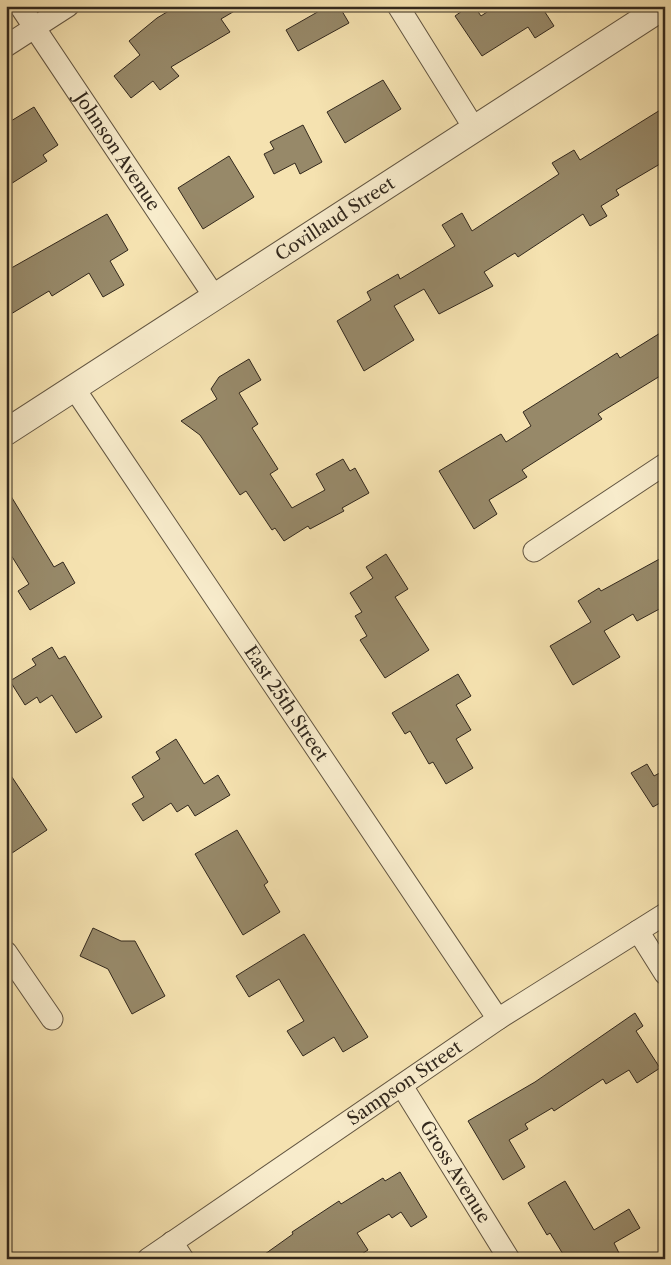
<svg xmlns="http://www.w3.org/2000/svg" width="671" height="1265" viewBox="0 0 671 1265" font-family="'Libre Caslon Text',serif">
	<rect width="100%" height="100%" fill="#f5e2b0"/>
	<filter id="stains"><feTurbulence type="fractalNoise" baseFrequency=".004" numOctaves="4"/><feColorMatrix values="0 0 0 0 .2 0 0 0 0 .09 0 0 0 0 .02 0 0 0 .5 -.17"/></filter>
	<radialGradient id="worn" r=".72"><stop offset=".6" stop-color="#630" stop-opacity="0"/><stop offset="1" stop-color="#630" stop-opacity=".3"/></radialGradient>
	<!-- building -->
	<g fill="#978969" stroke="#32281d">
		<path d="M177,6H243L221,19L230,32L171,67L179,76L160,90L153,81L131,98L114,76L140,55L129,41L157,18Z"/>
		<path d="M328,6H339L349,23L298,51L286,30Z"/>
		<path d="M469,6H474L481,16L496,6H541L554,26L535,38L528,27L482,56L455,16Z"/>
		<path d="M383,80L401,109L345,143L327,112Z"/>
		<path d="M34,107L58,145L43,155L47,161L6,187V124Z"/>
		<path d="M665,107V161L616,190L619,195L601,206L607,216L590,226L583,214L518,257L515,253L484,272L493,286L439,314L424,289L394,306L414,340L364,371L337,321L371,300L367,292L398,274L400,279L455,246L442,225L462,213L472,231L559,174L552,163L574,150L580,160Z"/>
		<path d="M303,125L322,162L300,174L295,163L274,174L264,154L274,149L270,142Z"/>
		<path d="M229,156L254,197L203,229L178,188Z"/>
		<path d="M107,214L128,250L110,261L124,285L103,297L89,273L52,296L49,291L6,317V271Z"/>
		<path d="M665,330V373L598,414L602,419L522,470L527,477L489,500L497,514L474,529L439,471L501,434L506,442L531,426L523,412L617,353L620,358Z"/>
		<path d="M249,359L261,380L239,393L258,424L252,428L278,469L270,474L292,508L325,490L316,474L343,459L350,471L355,468L369,493L342,508L344,511L310,529L308,526L284,541L275,528L272,530L246,491L240,495L200,435L181,421L217,399L211,389L219,377Z"/>
		<path d="M6,488L54,567L63,562L75,583L30,610L18,591L29,584L6,547Z"/>
		<path d="M386,554L408,589L395,597L429,650L385,678L360,640L367,636L355,616L362,612L350,593L373,578L366,567Z"/>
		<path d="M665,556V606L637,621L633,614L604,631L620,657L573,685L550,646L591,622L578,601L599,588L601,591Z"/>
		<path d="M52,647L59,659L65,656L102,717L76,733L52,695L40,703L37,697L25,705L10,681L36,665L32,659Z"/>
		<path d="M458,674L471,696L456,705L471,730L456,739L473,768L446,784L433,762L429,764L410,731L405,734L392,713Z"/>
		<path d="M176,739L204,784L218,775L230,795L195,816L188,805L177,812L171,803L143,821L132,804L144,797L132,777L160,759L156,752Z"/>
		<path d="M647,764L654,776L665,770V800L653,807L631,773Z"/>
		<path d="M6,768L47,830L6,857Z"/>
		<path d="M237,830L268,882L264,885L280,912L243,935L195,854Z"/>
		<path d="M93,928L121,941H135L165,996L132,1014L108,969L80,956Z"/>
		<path d="M304,934L368,1037L343,1052L334,1037L303,1056L287,1031L304,1021L279,979L249,997L236,976Z"/>
		<path d="M635,1013L643,1026L636,1031L660,1068L637,1083L629,1070L606,1084L603,1079L554,1111L552,1108L525,1124L528,1129L509,1140L525,1167L503,1180L468,1121L535,1082Z"/>
		<path d="M400,1172L427,1217L411,1227L401,1212L392,1218L389,1214L357,1233L368,1250L354,1259H258L293,1234L292,1232L339,1201L341,1204L383,1178L385,1181Z"/>
		<path d="M565,1181L594,1230L629,1209L640,1228L614,1243L622,1259H566L550,1233L547,1235L528,1203Z"/>
	</g>
	<g fill="none" stroke-linecap="round" stroke-linejoin="round">
		<defs>
			<g id="minor">
				<path id="s1" d="M20,6L214,296"/>
				<path d="M398,6L474,128"/>
				<path d="M6,46L68,6"/>
				<path id="s2" d="M74,388L498,1019"/>
				<path d="M534,551L665,464"/>
				<path d="M638,931L665,974"/>
				<path d="M6,952L52,1019"/>
				<path id="s3" d="M402,1086L509,1259"/>
				<path d="M172,1242L183,1259"/>
				<path id="s4" d="M148,1259L498,1019L665,914"/>
			</g>
			<g id="tertiary">
				<path id="s5" d="M6,432L664,6"/>
			</g>
		</defs>
		<!-- minor casing -->
		<use href="#minor" stroke="#635642" stroke-width="23"/>
		<!-- tertiary casing -->
		<use href="#tertiary" stroke="#635642" stroke-width="28"/>
		<!-- minor -->
		<use href="#minor" stroke="#f8eccc" stroke-width="21"/>
		<!-- tertiary -->
		<use href="#tertiary" stroke="#f8eccc" stroke-width="26"/>
	</g>
	<g text-anchor="middle" stroke-width="4" stroke-linejoin="round" paint-order="stroke">
		<!-- street labels -->
		<g font-size="18" fill="#32281d" stroke="#f8eccc">
			<text dy="6" stroke="none"><textPath href="#s1" startOffset="175">Johnson Avenue</textPath></text>
			<text dy="6" stroke="none"><textPath href="#s5" startOffset="392">Covillaud Street</textPath></text>
			<text dy="6" stroke="none"><textPath href="#s2" startOffset="380">East 25th Street</textPath></text>
			<text dy="6" stroke="none"><textPath href="#s4" startOffset="311">Sampson Street</textPath></text>
			<text dy="6" stroke="none"><textPath href="#s3" startOffset="101">Gross Avenue</textPath></text>
		</g>
	</g>
	<!-- margin -->
	<rect width="671" height="1265" fill="none" stroke="#f5e2b0" stroke-width="25"/>
	<rect x="8" y="8" width="656" height="1250" fill="none" stroke="#32281d" stroke-width="2.5"/>
	<rect x="12" y="12" width="646" height="1240" fill="none" stroke="#32281d"/>
	<rect width="100%" height="100%" filter="url(#stains)"/>
	<rect width="100%" height="100%" fill="url(#worn)"/>
</svg>
